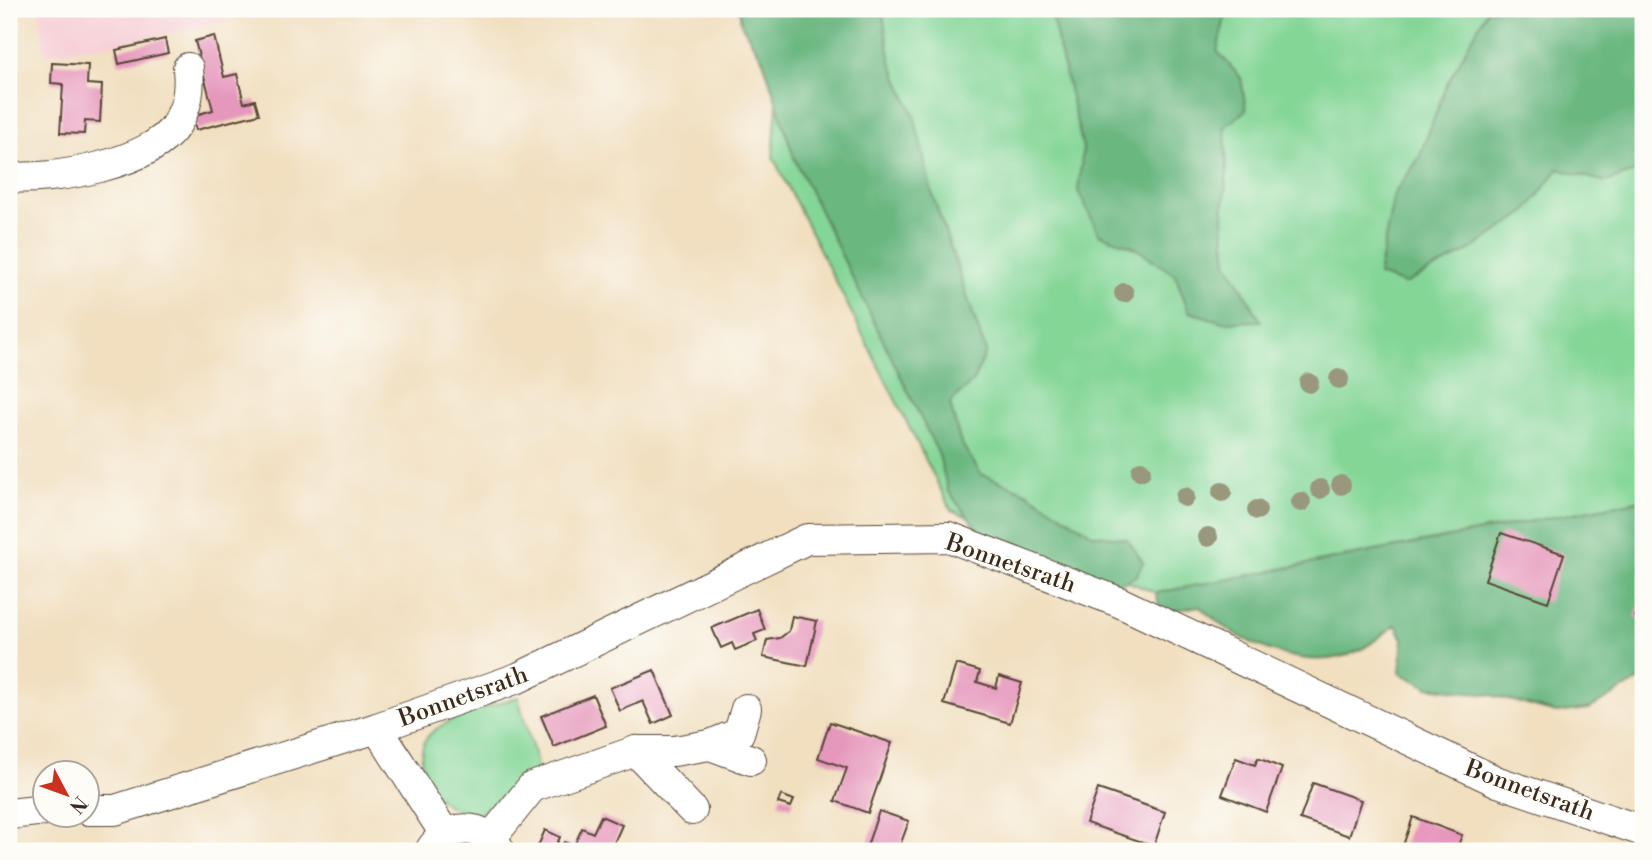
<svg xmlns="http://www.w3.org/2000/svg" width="1652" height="860" viewBox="0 0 1652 860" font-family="'Libre Bodoni',serif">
	<rect width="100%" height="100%" fill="#fdfcf7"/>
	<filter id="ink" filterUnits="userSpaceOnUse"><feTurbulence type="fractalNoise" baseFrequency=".0143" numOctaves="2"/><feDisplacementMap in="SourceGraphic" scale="14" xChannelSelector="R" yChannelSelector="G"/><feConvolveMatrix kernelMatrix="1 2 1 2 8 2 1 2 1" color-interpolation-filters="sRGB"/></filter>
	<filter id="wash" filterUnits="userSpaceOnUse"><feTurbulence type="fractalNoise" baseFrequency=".00686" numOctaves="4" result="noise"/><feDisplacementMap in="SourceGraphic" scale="28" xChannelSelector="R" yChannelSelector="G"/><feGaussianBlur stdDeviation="1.57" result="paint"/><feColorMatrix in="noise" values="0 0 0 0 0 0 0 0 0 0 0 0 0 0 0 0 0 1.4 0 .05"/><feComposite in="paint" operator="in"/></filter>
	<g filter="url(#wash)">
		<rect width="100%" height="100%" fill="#f1dfc0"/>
		<!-- built -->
		<path fill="#f6cfd6" d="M39,9H238L229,12L227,22L129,42L45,54Z"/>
		<!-- green -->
		<g fill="#84d697" stroke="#60805a" stroke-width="2">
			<path d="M784,9H1643V500L1156,593L951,510L773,157Z"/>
			<path d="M518,697L538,768L479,814C466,813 453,810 443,802C425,789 412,750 431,733C453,714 491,707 518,697Z"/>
		</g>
		<!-- forest -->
		<g fill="#6bb780" stroke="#53704f" stroke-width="2">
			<path d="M739,9H882L891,63L914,115L932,193L986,352L973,381L950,403L960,441L981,474L1026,492L1092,534L1127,539L1143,562L1137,575L1116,587L980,532L948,491L939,455L794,158L763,60L741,24Z"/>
			<path d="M1050,9H1227L1217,51L1241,78L1246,110L1225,127L1227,168L1223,218L1227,262L1261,321L1223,322L1189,312L1175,275L1134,247L1099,234L1078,191L1083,148Z"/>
			<path d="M1488,9H1643V169L1606,182L1558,169L1526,212L1469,251L1405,284L1378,275L1394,194L1419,158L1447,84Z"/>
			<path d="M1643,500V678L1589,709L1556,713L1491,695L1428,687L1400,673L1403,639L1396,625C1384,633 1372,644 1360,650C1307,676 1238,643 1199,606L1161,613L1156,593Z"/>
		</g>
		<g id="blocks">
			<!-- building -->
			<g fill="#e697bc">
				<path d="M214,36L224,77L237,74L244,103L255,100L259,114L196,130L192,116L213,110L195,41Z"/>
				<path d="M165,39L168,53L119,64L116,50Z"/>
				<path d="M52,63L88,65L87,84L102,85L100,122L85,121L84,134L60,133L63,84L51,83Z"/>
				<path d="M1501,533L1564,554L1548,602L1485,580Z"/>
				<path d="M1643,595V620L1635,617Z"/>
				<path d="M757,609L765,630L754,634L757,641L735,650L732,643L721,648L712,628Z"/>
				<path d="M792,616L817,621L807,666L763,657L767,640L780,638L789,631Z"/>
				<path d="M956,664L980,671L977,682L996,688L999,676L1022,683L1010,723L944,704Z"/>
				<path d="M654,670L673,715L653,724L643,701L620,711L610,688Z"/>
				<path d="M593,695L606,726L554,747L541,716Z"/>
				<path d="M830,722L892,743L868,813L835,801L847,768L818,758Z"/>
				<path d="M1236,758L1255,765L1258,758L1282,768L1266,812L1222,795Z"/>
				<path d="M1313,783L1361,800L1349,836L1300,819Z"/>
				<path d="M1098,789L1165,812L1154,846L1086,823Z"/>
				<path d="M781,795L794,800L791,807L778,803Z"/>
				<path d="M879,811L909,821L898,851H880L867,846Z"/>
				<path d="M601,816L622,825L614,843L634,851H559L564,842L574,846L582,828L593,833Z"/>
				<path d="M1413,817L1462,835L1456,851H1401Z"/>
				<path d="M545,830L560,837L554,851L538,846Z"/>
			</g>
		</g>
	</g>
	<g filter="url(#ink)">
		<use href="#blocks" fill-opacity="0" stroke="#564536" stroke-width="2"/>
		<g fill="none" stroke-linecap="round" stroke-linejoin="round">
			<defs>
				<g id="minor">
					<path d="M9,177C52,181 151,164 176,125C188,106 190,89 188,68"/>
					<path d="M377,728L445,834"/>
					<path d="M710,745L739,733L746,709"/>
					<path d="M636,751H674L710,745L751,760"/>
					<path d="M88,810H115L377,728L518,678L807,539L949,537L1119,602L1498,782L1643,831"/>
					<path d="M9,814L46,810"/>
					<path d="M491,838L532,787L636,751L692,810"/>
					<path d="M430,851C446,823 485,821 500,851"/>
				</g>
			</defs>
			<!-- minor casing -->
			<use href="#minor" stroke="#564536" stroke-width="32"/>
			<!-- minor -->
			<use href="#minor" stroke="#fff" stroke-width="30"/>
		</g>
		<!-- trees -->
		<g fill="#99987b">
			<circle cx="1124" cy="293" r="10"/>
			<circle cx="1339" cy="379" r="10"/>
			<circle cx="1309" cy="383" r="10"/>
			<circle cx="1141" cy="471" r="10"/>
			<circle cx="1341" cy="485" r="10"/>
			<circle cx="1320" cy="489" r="10"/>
			<circle cx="1222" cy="492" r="10"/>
			<circle cx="1185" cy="497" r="10"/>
			<circle cx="1301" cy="502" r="10"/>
			<circle cx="1257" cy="510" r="10"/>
			<circle cx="1208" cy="537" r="10"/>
		</g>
	</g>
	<g text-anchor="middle" stroke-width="5" stroke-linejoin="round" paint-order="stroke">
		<!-- street labels -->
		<g font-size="24" fill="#3b2a1e" stroke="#fdfcf7">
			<text transform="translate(1011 563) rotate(19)" y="8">Bonnetsrath</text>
			<text transform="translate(463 696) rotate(-20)" y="8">Bonnetsrath</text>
			<text transform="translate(1530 790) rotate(20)" y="8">Bonnetsrath</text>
		</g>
	</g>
	<!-- margin -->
	<rect width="1652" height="860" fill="none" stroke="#fdfcf7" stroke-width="35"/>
	<!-- north arrow -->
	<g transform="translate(66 794) rotate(131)"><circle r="33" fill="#fdfcf7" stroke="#afa8a0" stroke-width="2"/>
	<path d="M0-5L12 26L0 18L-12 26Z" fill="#c8321e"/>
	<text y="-10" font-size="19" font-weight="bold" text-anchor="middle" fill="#3b2a1e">N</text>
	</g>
</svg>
